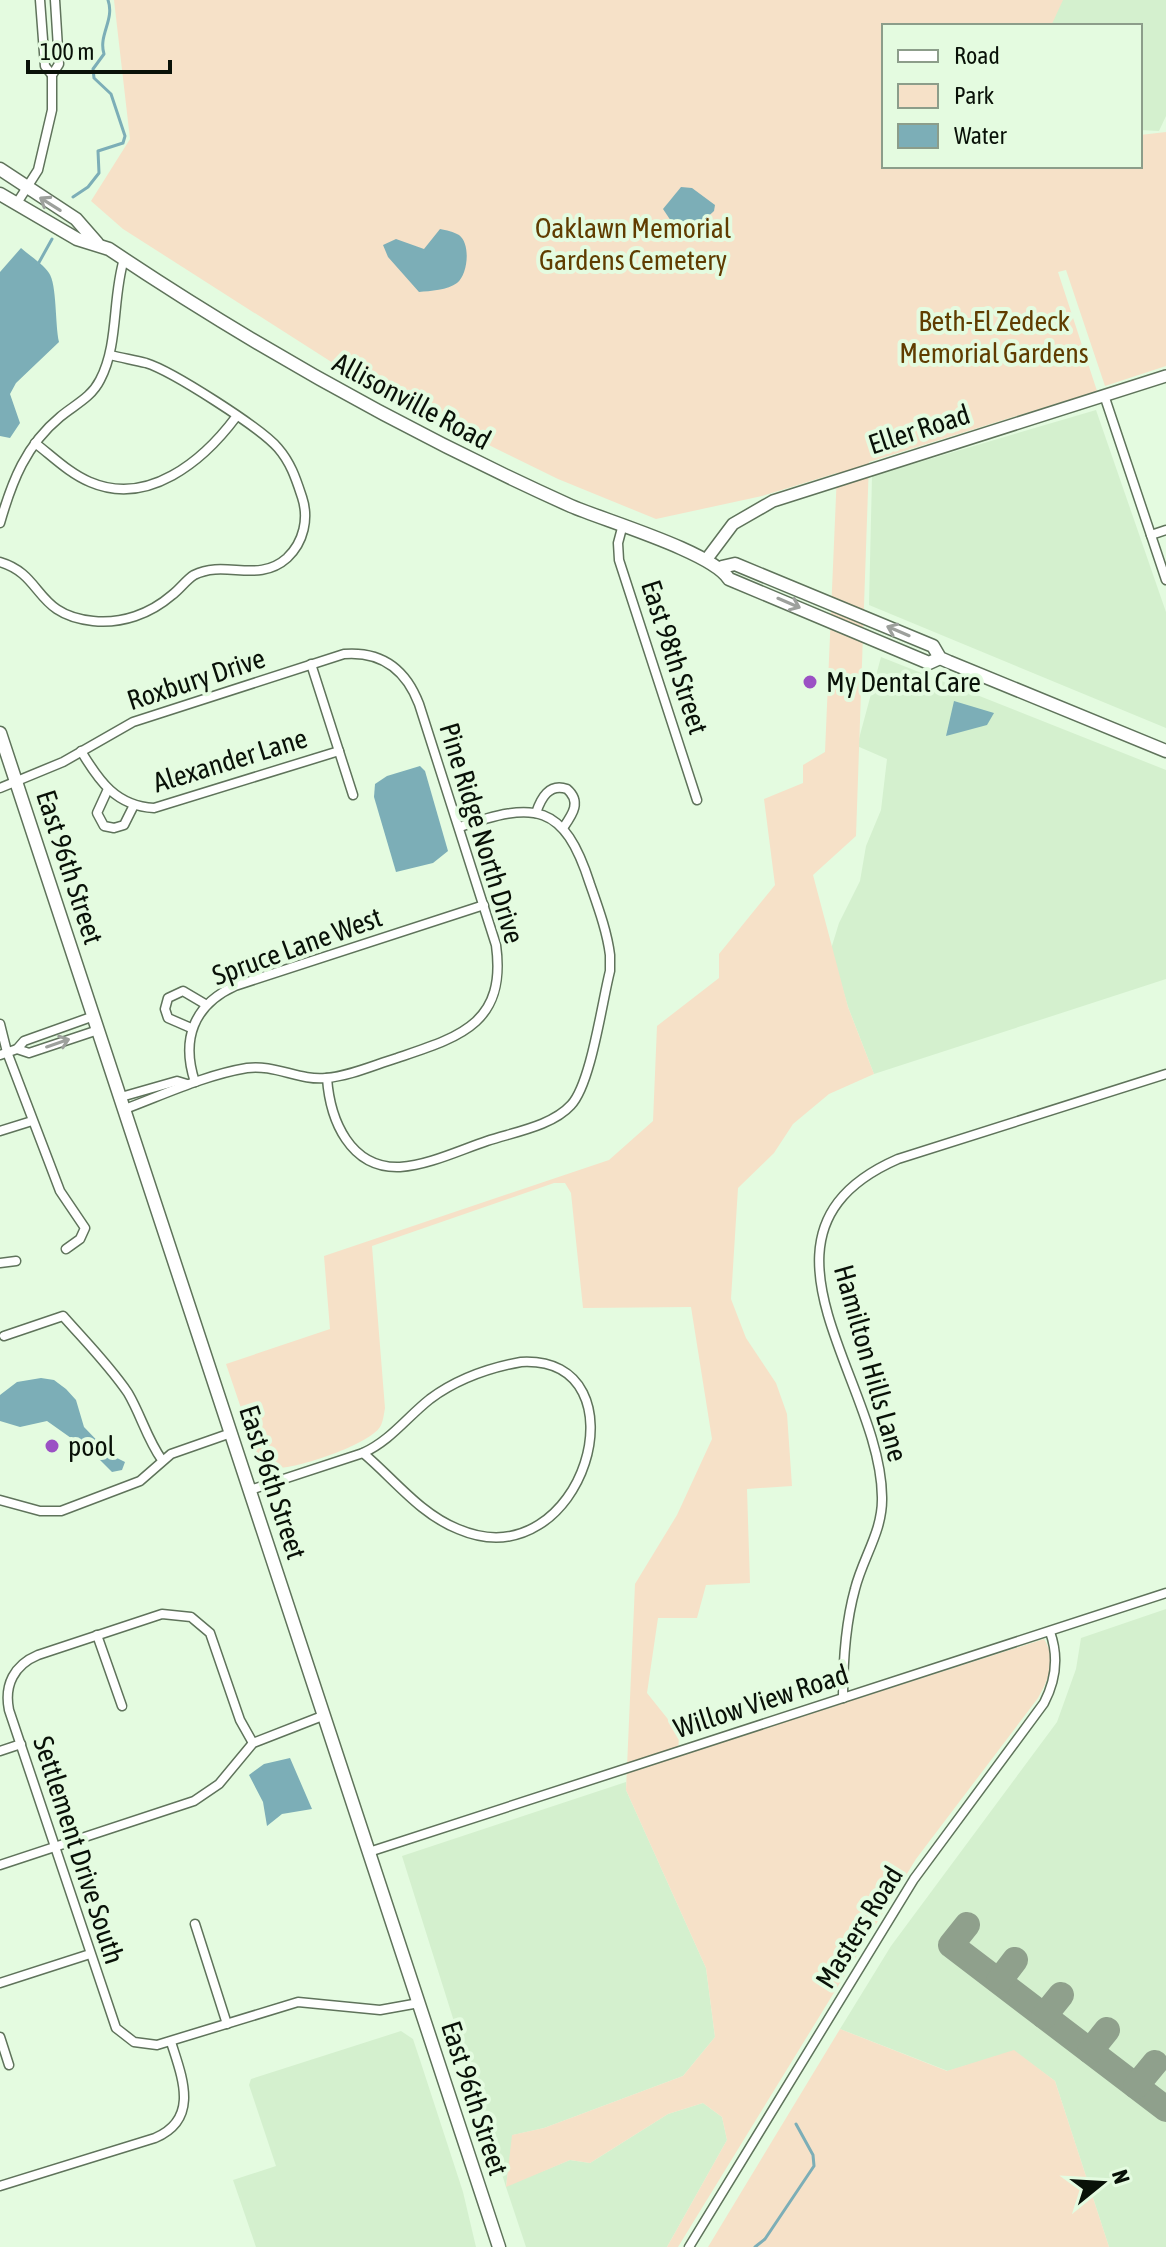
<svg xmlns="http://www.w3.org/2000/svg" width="1166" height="2247" viewBox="0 0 1166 2247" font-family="'Asap Condensed',sans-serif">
	<rect width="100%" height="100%" fill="#e4fbe0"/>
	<!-- built -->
	<g fill="#d4f0ce">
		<path d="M967,0H1166V116L1159,131L1140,130V26H976Z"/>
		<path d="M1096,410L1166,612V728L869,605L872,476Z"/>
		<path d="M881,657L1166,770V979L874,1074L848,1007L831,949L839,923L860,881L866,846L881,810L887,759L857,746Z"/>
		<path d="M1166,1609V2247H1109L1055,2081L1014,2051L948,2071L840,2029L891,1946L1057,1722L1076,1669L1081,1638Z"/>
		<path d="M626,1782V1790L706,1968L715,2037L683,2076L544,2128L513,2135L506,2186L570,2160L590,2163L668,2114L703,2103L722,2117L727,2140L667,2247H526L506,2187L402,1856Z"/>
		<path d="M401,2031L413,2039L420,2060L463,2192L476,2247H256L233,2180L276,2166L249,2085L251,2079Z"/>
	</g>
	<!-- green -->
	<g fill="#f6e1c8">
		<path d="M114,0H1063L1051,26H884V166H1140V135L1166,132V366L1105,386L1066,270L1058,272L1097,391L869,462L856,836L813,875L848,1007L874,1074L829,1094L793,1124L774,1153L738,1188L731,1299L746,1338L776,1383L787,1414L792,1486L747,1489L750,1583L706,1585L697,1618H658L647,1693L679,1733L678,1756L1044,1639C1057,1660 1049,1678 1038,1698L916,1859L678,2247H667L727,2140L722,2117L703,2103L668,2114L590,2163L570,2160L506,2187L512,2135L544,2128L683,2076L715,2037L706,1968L626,1790L635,1584L677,1515L712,1439L691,1307L583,1308L571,1193L565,1183H554L372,1246L385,1408C384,1413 383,1423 380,1427C368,1446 280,1476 261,1467L226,1364L330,1329L324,1256L609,1160L653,1121L657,1026L719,978V954L775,885L764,799L803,783V765L825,752L837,473L762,496L656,519L558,479L369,386L123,229L91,201L130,139Z"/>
		<path d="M840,2029L947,2071L1014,2050L1055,2081L1109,2247H708Z"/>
	</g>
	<!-- water -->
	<g fill="#7caeb7">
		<path d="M681,187L692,188L715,205L714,211L689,234L677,230L663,209Z"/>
		<path d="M440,229C446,230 454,232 459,235C471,244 468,274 457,283C448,290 430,291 419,292L388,257L383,245L396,239L424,249Z"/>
		<path d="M21,248C30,256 43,264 49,273C57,284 55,325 59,342L16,383L10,394L20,423L10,438L0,436V272Z"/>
		<path d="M954,701L994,713L987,725L946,736Z"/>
		<path d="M420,766L425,771L448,851L433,863L396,872L374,797L375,784L387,776Z"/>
		<path d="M41,1378L54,1380L66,1389L76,1400L84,1427L111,1455L125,1462L122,1470L112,1472L95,1455L47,1421L20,1427L0,1421V1395L17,1382Z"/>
		<path d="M290,1758L312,1809L282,1814L267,1826L263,1802L249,1775L264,1764Z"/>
	</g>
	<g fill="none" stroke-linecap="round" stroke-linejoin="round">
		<!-- stream -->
		<g stroke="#7caeb7" stroke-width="3">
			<path d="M73,197L88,187L99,173L98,151L123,143L125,136L111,94L94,78L93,69L104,54C98,35 115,20 108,0"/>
			<path d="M37,266L52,239"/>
			<path d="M755,2247L765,2239L814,2166L813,2155L796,2124"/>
		</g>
		<!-- taxiway -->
		<g stroke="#8fa08c" stroke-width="26">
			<path d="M967,1925L951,1945L1166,2109"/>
			<path d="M999,1981L1015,1960"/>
			<path d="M1044,2016L1061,1995"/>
			<path d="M1090,2051L1107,2030"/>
			<path d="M1136,2086L1155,2063"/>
		</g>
		<defs>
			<g id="street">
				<path d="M40,0L45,66L52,75"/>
				<path d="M17,203L38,170L52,110V75L59,64L55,0"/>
				<path d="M1104,395L1166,580"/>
				<path d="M35,443C52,456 70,474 90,482C148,507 203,461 236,417"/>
				<path d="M0,523C12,481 26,445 60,417C74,405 91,398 100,380C119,344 112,298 124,259"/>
				<path d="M622,528L618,543L619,560L697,800"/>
				<path d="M1151,535L1166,530"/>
				<path d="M0,562C44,575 34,615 93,621C122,624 150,614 172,595C180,589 186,580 194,575C225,559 258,584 287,558C304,542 309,518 302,497C296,479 291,463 278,448C261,428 172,371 146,363C134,360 122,358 110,355"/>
				<path d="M311,664L353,795"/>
				<path d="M81,751C99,781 116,806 154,808L339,751"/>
				<path d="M0,788L63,762L133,722L344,654C382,651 406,670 419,704L496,945C507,1024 459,1037 397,1058C374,1065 350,1076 326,1078C300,1081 274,1064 247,1068C205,1075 165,1094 125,1109"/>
				<path d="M108,789L97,813L104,826L114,828L124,825L134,805"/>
				<path d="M536,813C541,798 549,783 567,789C582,802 572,815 563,828"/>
				<path d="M0,1024L7,1052L60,1191L85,1228L80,1239L66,1249"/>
				<path d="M191,1028L168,1018L165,1009L168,998L183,991L205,1004"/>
				<path d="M17,1049L29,1053L98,1030"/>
				<path d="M0,1055L17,1049L24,1041L94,1016"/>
				<path d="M327,1078C330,1120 350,1169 400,1167C429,1165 460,1150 487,1141C514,1132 552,1126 571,1105C591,1084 602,1002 610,971V955C607,931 598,907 590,884C564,803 535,801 460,827"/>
				<path d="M195,1082C181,1040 193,1005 235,986L484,905"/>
				<path d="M121,1097L177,1081L187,1084"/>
				<path d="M0,1131L32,1121"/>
				<path d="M0,1263L16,1261"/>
				<path d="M4,1336L63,1316C85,1341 109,1365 128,1393C141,1415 147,1439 162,1460"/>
				<path d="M521,1362C649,1355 584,1583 458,1529C420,1514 393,1478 363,1453C391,1440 406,1418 430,1399C457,1379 488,1368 521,1362Z"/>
				<path d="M250,1490L363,1453"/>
				<path d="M0,1500L40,1511H61L140,1481L171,1454L231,1433"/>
				<path d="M97,1635L122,1706"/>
				<path d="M843,1698C843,1661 845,1625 855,1589C863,1557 883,1531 882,1497C881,1380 731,1232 898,1159L1166,1074"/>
				<path d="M253,1743L240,1720L210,1633L191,1617L162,1614L38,1655C14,1665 4,1685 9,1710L116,2028L134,2042L157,2045L298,2002L380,2010L419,2003"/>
				<path d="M0,1751L21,1744"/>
				<path d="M369,1852L1166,1593"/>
				<path d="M0,1865L194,1801L219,1784L253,1743L325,1715"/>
				<path d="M195,1924L227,2024"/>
				<path d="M0,1983L90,1954"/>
				<path d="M0,2037L9,2065"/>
				<path d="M0,2186L155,2138C200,2119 182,2077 171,2042"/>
				<path d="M689,2247L914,1879L1044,1703C1056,1680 1059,1657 1050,1632"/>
			</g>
			<path id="secondary" d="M706,560L733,524L773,501L1166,376"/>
			<g id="primary">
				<path d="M0,169L76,219L97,243"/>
				<path d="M0,194L77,239L109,249C258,349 407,432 571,506C606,521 712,552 729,579L929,663L940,658"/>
				<path d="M722,567L735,564L933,646L940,658L949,662L1166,751"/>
				<path d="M0,733L499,2247"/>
			</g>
		</defs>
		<!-- street casing -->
		<use href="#street" stroke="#5f735b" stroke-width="11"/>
		<!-- secondary casing -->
		<use href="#secondary" stroke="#5f735b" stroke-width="14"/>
		<!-- primary casing -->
		<use href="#primary" stroke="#5f735b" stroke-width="15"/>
		<!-- street -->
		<use href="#street" stroke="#fff" stroke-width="8"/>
		<!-- secondary -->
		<use href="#secondary" stroke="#fff" stroke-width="11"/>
		<!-- primary -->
		<use href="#primary" stroke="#fff" stroke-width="12"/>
	</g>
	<!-- one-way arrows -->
	<defs><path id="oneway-shaft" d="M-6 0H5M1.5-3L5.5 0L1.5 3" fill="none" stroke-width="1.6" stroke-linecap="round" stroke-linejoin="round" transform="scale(2)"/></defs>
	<g stroke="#9da09c">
		<use href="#oneway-shaft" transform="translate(50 204) rotate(-148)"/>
		<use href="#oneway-shaft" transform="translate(789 603) rotate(23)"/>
		<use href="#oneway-shaft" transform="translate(898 631) rotate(-157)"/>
		<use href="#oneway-shaft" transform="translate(58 1043) rotate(-19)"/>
	</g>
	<!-- markers -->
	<g fill="#9b51c4" stroke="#e4fbe0" stroke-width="3">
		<circle cx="810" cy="682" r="8"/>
		<circle cx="52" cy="1446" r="8"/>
	</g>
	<g text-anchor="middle" stroke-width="8" stroke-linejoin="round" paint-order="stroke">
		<!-- park labels -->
		<g font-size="28" fill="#603c00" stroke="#e4fbe0">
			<text x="633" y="238">Oaklawn Memorial<tspan x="633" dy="32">Gardens Cemetery</tspan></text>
			<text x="994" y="331">Beth-El Zedeck<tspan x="994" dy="32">Memorial Gardens</tspan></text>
		</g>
		<!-- street labels -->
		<g font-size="28" fill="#091108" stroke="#e4fbe0">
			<text transform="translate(412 401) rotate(28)" y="10">Allisonville Road</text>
			<text transform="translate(919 429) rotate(-18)" y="10">Eller Road</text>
			<text transform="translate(675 657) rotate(72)" y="10">East 98th Street</text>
			<text transform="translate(196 679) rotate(-18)" y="10">Roxbury Drive</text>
			<text transform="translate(230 760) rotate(-17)" y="10">Alexander Lane</text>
			<text transform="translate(482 833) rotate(73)" y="10">Pine Ridge North Drive</text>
			<text transform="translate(70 867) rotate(72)" y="10">East 96th Street</text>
			<text transform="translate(297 946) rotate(-20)" y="10">Spruce Lane West</text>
			<text transform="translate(871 1363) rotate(74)" y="10">Hamilton Hills Lane</text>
			<text transform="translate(273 1482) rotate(72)" y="10">East 96th Street</text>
			<text transform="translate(761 1701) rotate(-18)" y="10">Willow View Road</text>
			<text transform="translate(79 1850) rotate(72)" y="10">Settlement Drive South</text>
			<text transform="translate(859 1927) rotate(-58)" y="10">Masters Road</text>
			<text transform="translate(475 2098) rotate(72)" y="10">East 96th Street</text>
		</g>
		<!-- poi labels -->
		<g font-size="28" fill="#091108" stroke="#e4fbe0" text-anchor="start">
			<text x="826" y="692">My Dental Care</text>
			<text x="68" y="1456">pool</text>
		</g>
	</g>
	<!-- legend -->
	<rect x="882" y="24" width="260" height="144" fill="#e4fbe0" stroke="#8c9d8a" stroke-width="2"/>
	<rect x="898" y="50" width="40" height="12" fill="#ffffff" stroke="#8c9d8a" stroke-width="2"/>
	<text x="954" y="64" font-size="24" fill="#091108">Road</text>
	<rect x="898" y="84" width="40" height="24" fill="#f6e1c8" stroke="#8c9d8a" stroke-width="2"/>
	<text x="954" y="104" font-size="24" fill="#091108">Park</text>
	<rect x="898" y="124" width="40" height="24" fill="#7caeb7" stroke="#8c9d8a" stroke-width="2"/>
	<text x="954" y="144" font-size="24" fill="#091108">Water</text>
	<!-- north arrow -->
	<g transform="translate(1102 2183) rotate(72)" stroke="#e4fbe0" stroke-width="6" paint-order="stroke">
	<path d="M0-6L14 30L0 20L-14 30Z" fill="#091108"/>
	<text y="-12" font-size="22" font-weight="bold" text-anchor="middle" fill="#091108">N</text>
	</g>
	<!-- scale -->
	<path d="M28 60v12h142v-12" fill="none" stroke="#091108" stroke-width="4"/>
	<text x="40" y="60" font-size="24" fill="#091108" stroke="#e4fbe0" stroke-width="6" paint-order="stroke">100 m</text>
</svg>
